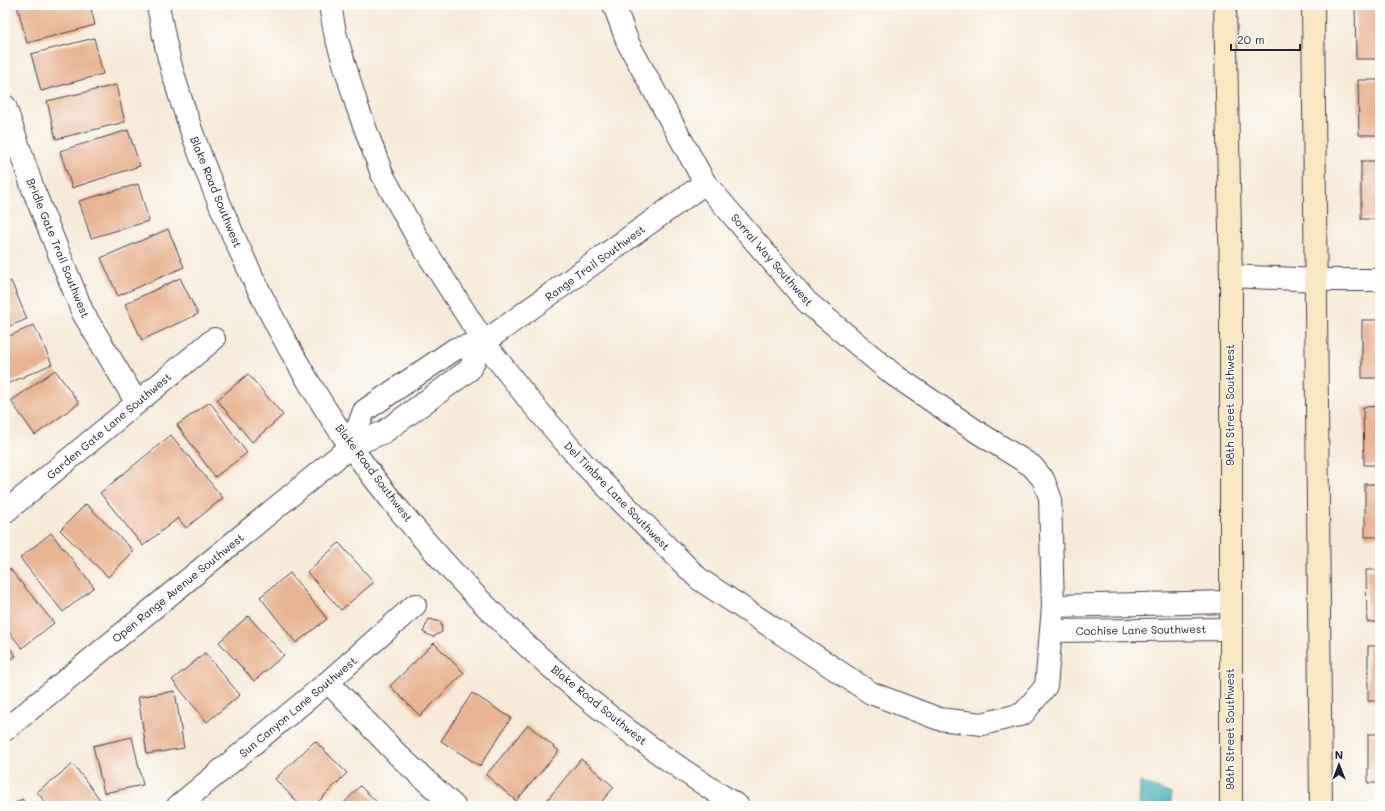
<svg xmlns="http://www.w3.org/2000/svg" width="1385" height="811" viewBox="0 0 1385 811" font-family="Mali,sans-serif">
	<rect width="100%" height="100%" fill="#fdfcf7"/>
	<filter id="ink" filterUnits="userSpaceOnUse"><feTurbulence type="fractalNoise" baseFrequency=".025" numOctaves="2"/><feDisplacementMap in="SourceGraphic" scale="8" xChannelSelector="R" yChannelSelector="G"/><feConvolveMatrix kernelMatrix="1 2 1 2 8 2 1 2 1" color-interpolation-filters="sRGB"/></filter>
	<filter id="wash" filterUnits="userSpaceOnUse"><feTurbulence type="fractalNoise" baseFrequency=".012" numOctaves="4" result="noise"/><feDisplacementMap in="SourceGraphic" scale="16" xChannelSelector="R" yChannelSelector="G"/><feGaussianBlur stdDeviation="0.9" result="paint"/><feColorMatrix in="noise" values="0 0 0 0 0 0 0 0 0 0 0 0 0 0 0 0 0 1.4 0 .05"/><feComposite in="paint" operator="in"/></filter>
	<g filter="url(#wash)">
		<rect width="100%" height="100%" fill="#f7ead8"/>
		<!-- water -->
		<path fill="#43b3ba" stroke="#326a7a" d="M1140,782L1172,794L1170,806H1139Z"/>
		<g id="blocks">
			<!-- building -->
			<g fill="#e8b493">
				<path d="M17,5H90L95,25L27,43Z"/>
				<path d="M1355,5H1380V59H1356Z"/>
				<path d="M94,38L103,74L41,91L31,54Z"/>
				<path d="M1358,80H1380V135H1359Z"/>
				<path d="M116,85L125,122L56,139L47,101Z"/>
				<path d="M128,130L140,166L72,188L60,151Z"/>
				<rect x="1361" y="161" width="19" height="58"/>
				<path d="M138,184L149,221L91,238L79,201Z"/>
				<path d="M168,229L184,267L118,296L101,258Z"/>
				<path d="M180,278L198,314L142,340L125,304Z"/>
				<path d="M11,281L27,319L5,328V284Z"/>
				<rect x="1362" y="320" width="18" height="58"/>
				<path d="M34,325L52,364L5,385V338Z"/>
				<path d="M55,370L79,403L35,435L11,401Z"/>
				<path d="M248,374L283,415L252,442L217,400Z"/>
				<path d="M210,402L247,453L215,477L177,425Z"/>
				<path d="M1380,406V465H1364L1363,407Z"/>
				<path d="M171,435L223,498L186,528L178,518L143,546L100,493Z"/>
				<rect x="1365" y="484" width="15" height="53"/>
				<path d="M86,504L134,551L108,577L60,530Z"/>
				<path d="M51,533L94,587L63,612L20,558Z"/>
				<path d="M339,543L374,582L341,610L307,572Z"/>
				<path d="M10,569L54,623L22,648L5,627V572Z"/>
				<path d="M1366,570H1380V622H1367Z"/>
				<path d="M290,573L327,619L296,643L260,597Z"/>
				<path d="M248,616L284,655L254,681L219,642Z"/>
				<path d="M429,619L441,622L442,632L433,637L423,632Z"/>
				<path d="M5,642L16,656L5,664Z"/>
				<path d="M434,643L464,673L420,716L390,686Z"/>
				<rect x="1368" y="646" width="12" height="55"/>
				<path d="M205,653L240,695L207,722L172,680Z"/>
				<path d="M175,691L184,748L147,754L138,697Z"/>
				<path d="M472,693L511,718L480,766L441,741Z"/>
				<path d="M528,725L559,751L516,801L486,775Z"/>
				<rect x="1368" y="734" width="12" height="49"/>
				<path d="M132,737L143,785L104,793L93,746Z"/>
				<path d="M315,741L347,773L314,806H301L275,779Z"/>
				<path d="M581,759L614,787L598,806H542Z"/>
				<path d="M73,764L105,806H48L37,792Z"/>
				<path d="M360,786L381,806H341Z"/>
				<path d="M22,799L27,806H11Z"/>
			</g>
		</g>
	</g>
	<g filter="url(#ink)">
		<use href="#blocks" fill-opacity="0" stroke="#424053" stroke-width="1"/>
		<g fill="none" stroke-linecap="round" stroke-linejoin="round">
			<defs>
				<g id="minor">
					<path d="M330,5L335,33L357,106L382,174L418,239L484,342L529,400L584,464L699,579L871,693L939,719L982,724L1023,714L1046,686L1051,631L1053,606L1050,497L1043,479L1032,466L979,433L894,375L807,302L705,183L628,43L614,5"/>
					<path d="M5,106L33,189L83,313L137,403"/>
					<path d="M1231,276L1317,280H1380"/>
					<path d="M351,446L364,411L455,349L484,342L705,183"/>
					<path d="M5,512L214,339"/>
					<path d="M1053,606L1230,602"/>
					<path d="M1051,631L1230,629"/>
					<path d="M328,682L400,757L454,806"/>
					<path d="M5,730L351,446L384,432L469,370L484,342"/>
					<path d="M178,806L328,682L415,605"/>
				</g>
				<path id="tertiary" d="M158,5C162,27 166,49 172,70C184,112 199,154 216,195C252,283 296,369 351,447C454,591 588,713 738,806"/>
				<g id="secondary">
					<path d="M1225,5L1231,276V806"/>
					<path d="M1313,5L1321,806"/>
				</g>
			</defs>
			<!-- minor casing -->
			<use href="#minor" stroke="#424053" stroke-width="24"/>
			<!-- tertiary casing -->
			<use href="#tertiary" stroke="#424053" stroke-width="24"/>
			<!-- secondary casing -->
			<use href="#secondary" stroke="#424053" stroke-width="24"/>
			<!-- minor -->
			<use href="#minor" stroke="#fff" stroke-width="22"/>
			<!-- tertiary -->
			<use href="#tertiary" stroke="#fff" stroke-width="22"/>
			<!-- secondary -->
			<use href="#secondary" stroke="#f9e7c3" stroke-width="22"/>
		</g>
	</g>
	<g text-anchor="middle" stroke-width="3" stroke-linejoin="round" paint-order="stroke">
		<!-- street labels -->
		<g font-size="11" fill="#22223b" stroke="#fdfcf7">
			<text transform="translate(216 192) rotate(68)" y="4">Blake Road Southwest</text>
			<text transform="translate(58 248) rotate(68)" y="4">Bridle Gate Trail Southwest</text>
			<text transform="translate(772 260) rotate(49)" y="4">Sorral Way Southwest</text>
			<text transform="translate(595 263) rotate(-36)" y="4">Range Trail Southwest</text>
			<text transform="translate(1230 405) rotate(-90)" y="4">98th Street Southwest</text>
			<text transform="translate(109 426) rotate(-40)" y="4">Garden Gate Lane Southwest</text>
			<text transform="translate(374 473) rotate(53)" y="4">Blake Road Southwest</text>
			<text transform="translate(617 496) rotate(46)" y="4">Del Timbre Lane Southwest</text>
			<text transform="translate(178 588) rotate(-39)" y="4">Open Range Avenue Southwest</text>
			<text transform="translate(1141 630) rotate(-1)" y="4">Cochise Lane Southwest</text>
			<text transform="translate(599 705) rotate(39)" y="4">Blake Road Southwest</text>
			<text transform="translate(298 707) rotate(-40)" y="4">Sun Canyon Lane Southwest</text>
			<text transform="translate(1230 729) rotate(-90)" y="4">98th Street Southwest</text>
		</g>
	</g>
	<!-- margin -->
	<rect width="1385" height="811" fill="none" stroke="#fdfcf7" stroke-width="20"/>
	<!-- north arrow -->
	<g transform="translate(1339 765)" stroke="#fdfcf7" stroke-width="3" paint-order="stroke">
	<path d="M0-3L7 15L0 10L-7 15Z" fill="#22223b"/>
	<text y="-6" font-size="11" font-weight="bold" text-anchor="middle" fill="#22223b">N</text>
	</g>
	<!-- scale -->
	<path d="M1231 44v6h69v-6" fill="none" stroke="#22223b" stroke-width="2"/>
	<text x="1237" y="44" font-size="12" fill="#22223b" stroke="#fdfcf7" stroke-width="3" paint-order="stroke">20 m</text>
</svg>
